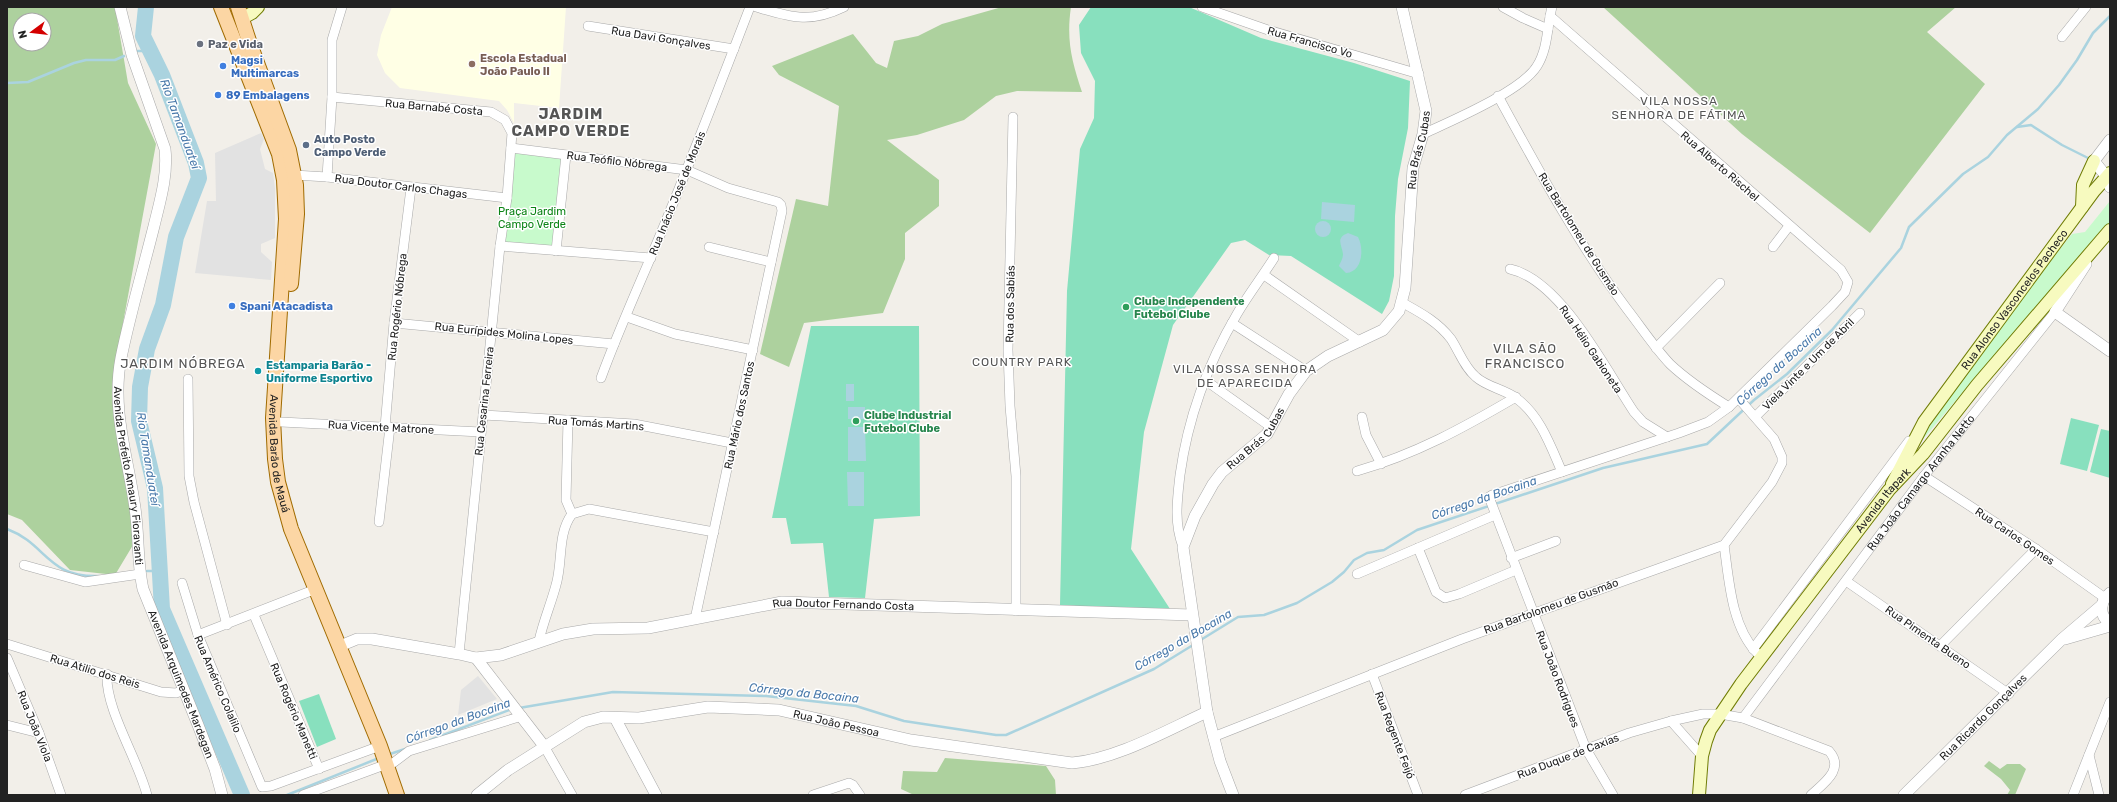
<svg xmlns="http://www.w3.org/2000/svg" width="2117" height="802" viewBox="0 0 2117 802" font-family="Rubik,sans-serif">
	<rect width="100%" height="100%" fill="#f2efe9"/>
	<!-- education -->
	<path fill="#ffffe5" d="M392,7H566L559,108L514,103V123L507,110L499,101L400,88L385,73L377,55L381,35Z"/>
	<!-- forest -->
	<g fill="#add19e" fill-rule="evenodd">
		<path d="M7,7H115L128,83L156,144L116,361L133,545L115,575L70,570L22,520L7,514ZM20,20H44V44H20Z"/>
		<path d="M1002,7H1071C1066,40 1072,62 1082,92L1017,91L996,96L964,120L917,135L887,140L939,180V206L905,233V259L883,313L804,323L789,367L760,354L796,199L828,206L839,106L779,75L772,66L853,34L876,63L887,68L894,41L918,36L942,24Z"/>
		<path d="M1603,7H1956L1927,32L1985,84L1870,233L1742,134Z"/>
		<path d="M945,758L1046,766L1055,780L1056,795H914L901,789L903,771L937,772Z"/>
		<path d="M1989,761L2000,769L2007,764H2020L2026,769L2015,795H2007L2010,790L2001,779L1984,766Z"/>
	</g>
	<!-- park -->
	<g fill="#c8facc">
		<path d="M515,151L564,157L554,249L503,244Z"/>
		<path d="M2110,201V223L2019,326L1918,445C1962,370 2018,302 2072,234L2085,232Z"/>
	</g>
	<!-- pitch -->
	<g fill="#88e0be">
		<path d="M1091,7H1189L1261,38L1354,63L1410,81L1408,128L1398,179L1395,216L1394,276L1389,301L1382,314L1291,256L1269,255L1245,240L1231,243L1173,325L1144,432L1131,549L1172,612L1060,605L1067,291L1080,149L1094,118L1095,81L1081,53L1079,25Z"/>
		<path d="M811,326H919L920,516L874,519L865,598L829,597L823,543L791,544L786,518H772Z"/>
		<path d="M2071,418L2099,425L2087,471L2060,464Z"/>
		<path d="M2101,429L2110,431V478L2090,472Z"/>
		<path d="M319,694L336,739L317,747L299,701Z"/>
	</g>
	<!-- parking -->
	<g fill="#e2e2e2">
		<path d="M261,133L264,139L260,149L265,169L273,173L275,189V238L261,244V252L272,262L271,280L195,273L207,201H216L215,153Z"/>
		<path d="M478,676L497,699L458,715L461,690Z"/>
	</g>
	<!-- water -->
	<g fill="#aad3df">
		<path d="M1322,202L1355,205L1354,222L1321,219Z"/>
		<circle cx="1323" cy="229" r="8"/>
		<path d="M1348,233L1358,237C1364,248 1363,272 1346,273L1339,266C1340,263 1343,259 1343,254C1342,245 1335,238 1348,233Z"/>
		<rect x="846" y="384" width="8" height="17"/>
		<rect x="848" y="407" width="17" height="12"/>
		<path d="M848,427H865L866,461H848Z"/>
		<path d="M847,472H864V506H848Z"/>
	</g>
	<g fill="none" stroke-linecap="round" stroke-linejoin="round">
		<!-- stream -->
		<g stroke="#aad3df" stroke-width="2.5">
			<path d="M136,51H150"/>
			<path d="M7,83L28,82L74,63L86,60H115L124,56"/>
			<path d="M2017,127L2031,125L2062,145L2090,159"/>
			<path d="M7,529C47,544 47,578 99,576"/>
			<path d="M147,571H160"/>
			<path d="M1199,641L1238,617L1264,615L1297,603L1332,582L1344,572L1354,560L1367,553L1384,550L1417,530L1603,468L1707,444L1754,400L1787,374L1832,330L1901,248L1909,227L1963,174L1988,157L2007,135L2038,109L2059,85L2077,60L2093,33L2110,16"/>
			<path d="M519,708L613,692L766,696L856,706L904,721L996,735H1006L1154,669L1193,645"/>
			<path d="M430,740L512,709"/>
			<path d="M387,755L405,749"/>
			<path d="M287,795L379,758"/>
		</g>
		<!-- river -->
		<path stroke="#aad3df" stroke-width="16" d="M146,7L143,36L162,75L196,163L199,178L176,237L163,305L147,349L140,387L139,421L155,488L162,609L242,795"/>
		<defs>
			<g id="minor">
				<path d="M756,7C791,17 809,24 844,7"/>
				<path d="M1202,7L1268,30L1419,74"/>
				<path d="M1503,7L1523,18L1548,29"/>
				<path d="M1550,16L1841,270L1848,282L1845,292L1832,306L1729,407L1708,422L1679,433L1492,495L1489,497L1586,749L1613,795"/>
				<path d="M588,26L734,49"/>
				<path d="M2062,37L2086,7"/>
				<path d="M1498,96C1538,169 1577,242 1627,309C1641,327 1654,347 1670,364C1688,381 1708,394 1729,407"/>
				<path d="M332,97L491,112L505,120L512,133L507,198L500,246L459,654"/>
				<path d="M1013,117L1008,350L1010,406L1016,476V611"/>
				<path d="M1423,134C1451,121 1522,91 1537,66C1548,49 1547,26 1552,7"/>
				<path d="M511,148L687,170L728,188L778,202L781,205L782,211L695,619"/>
				<path d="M294,175L327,177L507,198"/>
				<path d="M327,177L332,97V40L342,7"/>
				<path d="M500,246L651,258"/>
				<path d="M709,247L771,262"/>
				<path d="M1773,247L1789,226"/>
				<path d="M556,251L566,155"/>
				<path d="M1510,269C1561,280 1606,370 1634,412L1643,422L1667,437"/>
				<path d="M1264,275L1360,342"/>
				<path d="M1403,303C1421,313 1438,322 1451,339C1459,351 1464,367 1476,377C1487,387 1504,389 1516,398C1540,415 1551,447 1562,472"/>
				<path d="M627,317L675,334L753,350"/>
				<path d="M394,323L614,344"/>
				<path d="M1232,323L1306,371"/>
				<path d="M1656,348L1720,283"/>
				<path d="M601,378C619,329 641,281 661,233C692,158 721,82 750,7"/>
				<path d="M188,379L189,476L194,502L227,625"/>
				<path d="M1205,380L1271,427"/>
				<path d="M483,415L634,424L732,443"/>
				<path d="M1756,416L1860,313"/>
				<path d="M1362,417L1366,435L1381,464"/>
				<path d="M568,420L566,500L572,514"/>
				<path d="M281,422L481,432"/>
				<path d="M385,427L394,323L411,188"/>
				<path d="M1357,471C1416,454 1463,428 1516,397"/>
				<path d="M1924,476L2036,549L2105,598"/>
				<path d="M572,514L589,509L714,532"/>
				<path d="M379,522L390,427"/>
				<path d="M1724,545C1729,579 1731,626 1757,653"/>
				<path d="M1183,547C1174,523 1177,501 1180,475C1188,417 1207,365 1237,314C1248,295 1262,277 1274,258"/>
				<path d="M1418,548L1436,592L1445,598L1459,594L1516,570"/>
				<path d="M1511,558L1556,541"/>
				<path d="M24,565L85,582L140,574"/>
				<path d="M1357,574L1495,515"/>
				<path d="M1846,581L2009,694"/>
				<path d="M182,583L198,635L262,787L271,786L380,746"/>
				<path d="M254,615L319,769"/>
				<path d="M198,635L316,589"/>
				<path d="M539,641C543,622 551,604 556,585C563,562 557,534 572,514"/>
				<path d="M7,644L161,692L176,693L184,690"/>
				<path d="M1940,646L2036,549"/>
				<path d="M1753,649L1909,441"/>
				<path d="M7,658L39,733L61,795"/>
				<path d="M107,674C105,709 138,759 147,795"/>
				<path d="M1372,674L1418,795"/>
				<path id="s1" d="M1743,718L1924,476L2055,312"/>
				<path d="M1671,721L1702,756"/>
				<path d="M7,725L39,733"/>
				<path d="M1213,737L1462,639L1724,545L1772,482L1782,463V457L1774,439L1739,399"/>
				<path d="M544,746L572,795"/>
				<path d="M2089,755L2099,795"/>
				<path d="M393,763L409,751L522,716"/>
				<path d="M303,795L387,764"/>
				<path d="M813,795L849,783L853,785L860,795"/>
				<path d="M1465,795L1629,733L1671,721L1703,714H1720L1743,718L1829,751C1845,769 1824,783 1811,795"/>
				<path d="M2073,795L2110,702"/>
			</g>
			<g id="tertiary">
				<path id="s2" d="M120,7L132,55L165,149C168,175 160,201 154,226C143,270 130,314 121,358C111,410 128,457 135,508C139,535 137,562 143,589L198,725L215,769L222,795"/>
				<path d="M2110,140L2094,161L2106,176L2110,187"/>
				<path d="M2086,264L2055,312L2110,351"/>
				<path d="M2110,593C2099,602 2099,615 2110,624"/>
				<path d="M2065,639L2110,626"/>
				<path id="s3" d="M340,646L357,639H372L459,654L476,658L501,655L563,634L593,629L648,628L782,602L1192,615"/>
				<path d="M476,658L544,746"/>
				<path d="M615,718L656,795"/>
				<path id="s4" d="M477,795L508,770L584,722L603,717L639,718L708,707L779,710L911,740L1072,763C1117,759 1165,731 1207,712"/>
				<path id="s5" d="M1233,795L1220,761L1207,712L1183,547L1195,516L1213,484L1222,472L1267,434L1289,394L1306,371L1328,356L1383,330L1399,311L1405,288L1413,168L1423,134L1426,111L1402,7"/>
				<path id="s6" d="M1904,795L2062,639L2102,605"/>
			</g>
			<g id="secondary">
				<path d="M243,18L252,13L258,7"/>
				<path d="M2082,207L2083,185L2094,161"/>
				<path id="s7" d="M1892,484L1924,422L2094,191L2110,173"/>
				<path id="s8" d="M1699,795L1702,756L1706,741L1710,730L1741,684L1889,490L1923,454L1977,385L2110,230"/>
			</g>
			<g id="primary">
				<path id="s9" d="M221,7L279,154L284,180L286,219L273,418L275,459L278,482L291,529L380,746L397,795"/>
				<path d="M238,7L249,41L289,150L296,185L297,214L291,284"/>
			</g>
		</defs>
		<!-- minor casing -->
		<use href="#minor" stroke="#a9a9a9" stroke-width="10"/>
		<!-- tertiary casing -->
		<use href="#tertiary" stroke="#a9a9a9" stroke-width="12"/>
		<!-- secondary casing -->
		<use href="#secondary" stroke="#707d05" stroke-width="14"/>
		<!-- primary casing -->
		<use href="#primary" stroke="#a06b00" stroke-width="16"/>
		<!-- minor -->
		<use href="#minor" stroke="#fff" stroke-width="9"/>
		<!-- tertiary -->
		<use href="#tertiary" stroke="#fff" stroke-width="11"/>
		<!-- secondary -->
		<use href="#secondary" stroke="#f7fabf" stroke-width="12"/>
		<!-- primary -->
		<use href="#primary" stroke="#fcd6a4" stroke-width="14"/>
	</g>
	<!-- markers -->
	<circle fill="#6b7280" stroke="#fff" stroke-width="1.5" cx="200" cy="44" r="4"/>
	<circle fill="#8d6e63" stroke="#fff" stroke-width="1.5" cx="472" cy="64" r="4"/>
	<g fill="#3f7fe0" stroke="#fff" stroke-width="1.5">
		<circle cx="223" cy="66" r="4"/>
		<circle cx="218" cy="95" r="4"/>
		<circle cx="232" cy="306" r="4"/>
	</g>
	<circle fill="#5c6f8a" stroke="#fff" stroke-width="1.5" cx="306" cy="145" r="4"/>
	<g fill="#2e9e5b" stroke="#fff" stroke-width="1.5">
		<circle cx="1126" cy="307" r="4"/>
		<circle cx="856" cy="421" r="4"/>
	</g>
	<circle fill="#0f9aa8" stroke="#fff" stroke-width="1.5" cx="258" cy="371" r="4"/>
	<g text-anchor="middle" stroke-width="3" stroke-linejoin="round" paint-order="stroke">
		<!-- street labels -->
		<g font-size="11" fill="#222" stroke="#fff">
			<text transform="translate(661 38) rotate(9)" y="4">Rua Davi Gonçalves</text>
			<text transform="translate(1310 42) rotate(16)" y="4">Rua Francisco Vo</text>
			<text transform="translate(434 107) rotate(5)" y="4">Rua Barnabé Costa</text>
			<text dy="4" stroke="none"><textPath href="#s5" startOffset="747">Rua Brás Cubas</textPath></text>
			<text transform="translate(617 161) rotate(7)" y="4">Rua Teófilo Nóbrega</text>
			<text transform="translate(1720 166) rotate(41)" y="4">Rua Alberto Rischel</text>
			<text transform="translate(401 186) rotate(7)" y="4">Rua Doutor Carlos Chagas</text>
			<text transform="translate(677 193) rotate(-68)" y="4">Rua Inácio José de Morais</text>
			<text transform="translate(1579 234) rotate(58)" y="4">Rua Bartolomeu de Gusmão</text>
			<text dy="4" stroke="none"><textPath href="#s7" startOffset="222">Rua Alonso Vasconcelos Pacheco</textPath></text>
			<text transform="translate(1010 304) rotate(-89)" y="4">Rua dos Sabiás</text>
			<text transform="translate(397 307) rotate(-84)" y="4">Rua Rogério Nóbrega</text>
			<text transform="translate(504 333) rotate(6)" y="4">Rua Eurípides Molina Lopes</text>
			<text transform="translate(1591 349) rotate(56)" y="4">Rua Hélio Gabioneta</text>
			<text transform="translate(1808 364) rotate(-45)" y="4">Viela Vinte e Um de Abril</text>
			<text transform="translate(484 401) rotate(-84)" y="4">Rua Cesarina Ferreira</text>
			<text transform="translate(739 415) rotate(-78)" y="4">Rua Mário dos Santos</text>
			<text transform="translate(596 423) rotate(4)" y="4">Rua Tomás Martins</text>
			<text transform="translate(381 427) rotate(3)" y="4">Rua Vicente Matrone</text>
			<text dy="4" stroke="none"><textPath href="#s5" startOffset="387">Rua Brás Cubas</textPath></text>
			<text dy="4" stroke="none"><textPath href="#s9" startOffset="459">Avenida Barão de Mauá</textPath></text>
			<text dy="4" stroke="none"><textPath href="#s2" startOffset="482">Avenida Prefeito Amaury Fioravanti</textPath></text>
			<text dy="4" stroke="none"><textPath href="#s1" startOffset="295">Rua João Camargo Aranha Netto</textPath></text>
			<text dy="4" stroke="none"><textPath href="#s8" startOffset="354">Avenida Itapark</textPath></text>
			<text transform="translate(2015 536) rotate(34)" y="4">Rua Carlos Gomes</text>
			<text dy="4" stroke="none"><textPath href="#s3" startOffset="513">Rua Doutor Fernando Costa</textPath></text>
			<text transform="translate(1551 606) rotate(-20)" y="4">Rua Bartolomeu de Gusmão</text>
			<text transform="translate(1928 637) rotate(35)" y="4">Rua Pimenta Bueno</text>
			<text transform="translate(95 671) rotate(17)" y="4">Rua Atilio dos Reis</text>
			<text transform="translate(1558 679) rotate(69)" y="4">Rua João Rodrigues</text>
			<text dy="4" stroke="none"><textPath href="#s2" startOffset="699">Avenida Arquimedes Mardegan</textPath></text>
			<text transform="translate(218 684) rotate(67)" y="4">Rua Américo Colalilo</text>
			<text transform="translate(294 711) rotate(67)" y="4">Rua Rogério Manetti</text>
			<text dy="4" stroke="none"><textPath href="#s6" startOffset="111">Rua Ricardo Gonçalves</textPath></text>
			<text dy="4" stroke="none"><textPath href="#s4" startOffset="385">Rua João Pessoa</textPath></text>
			<text transform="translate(35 726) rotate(68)" y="4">Rua João Viola</text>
			<text transform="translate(1395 735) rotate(69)" y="4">Rua Regente Feijó</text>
			<text transform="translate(1568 756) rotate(-21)" y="4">Rua Duque de Caxias</text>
		</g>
		<!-- worship labels -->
		<g font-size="11" font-weight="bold" fill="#5b616d" stroke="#fff" text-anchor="start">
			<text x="208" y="48">Paz e Vida</text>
		</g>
		<!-- education labels -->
		<g font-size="11" font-weight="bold" fill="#785e54" stroke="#fff" text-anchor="start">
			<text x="480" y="62">Escola Estadual<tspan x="480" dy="13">João Paulo II</tspan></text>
		</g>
		<!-- shop labels -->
		<g font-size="11" font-weight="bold" fill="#366cbe" stroke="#fff" text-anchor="start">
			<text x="231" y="64">Magsi<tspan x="231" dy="13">Multimarcas</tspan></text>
			<text x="226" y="99">89 Embalagens</text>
			<text x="240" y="310">Spani Atacadista</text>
		</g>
		<!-- service labels -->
		<g font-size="11" font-weight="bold" fill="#4e5e75" stroke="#fff" text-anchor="start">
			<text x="314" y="143">Auto Posto<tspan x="314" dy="13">Campo Verde</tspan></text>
		</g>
		<!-- park labels -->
		<g font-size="11" fill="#0c8416" stroke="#fff">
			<text x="532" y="215">Praça Jardim<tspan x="532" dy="13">Campo Verde</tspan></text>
		</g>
		<!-- leisure labels -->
		<g font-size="11" font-weight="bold" fill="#27864d" stroke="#fff" text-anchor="start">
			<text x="1134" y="305">Clube Independente<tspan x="1134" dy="13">Futebol Clube</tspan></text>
			<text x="864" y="419">Clube Industrial<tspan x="864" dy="13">Futebol Clube</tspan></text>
		</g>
		<!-- culture labels -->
		<g font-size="11" font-weight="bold" fill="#0d838f" stroke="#fff" text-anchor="start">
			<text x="266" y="369">Estamparia Barão -<tspan x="266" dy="13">Uniforme Esportivo</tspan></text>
		</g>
		<!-- neighbourhood labels -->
		<g font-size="12" letter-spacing="1" fill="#555" stroke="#fff">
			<text x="1679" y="105">VILA NOSSA<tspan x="1679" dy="14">SENHORA DE FÁTIMA</tspan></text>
			<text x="1022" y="366">COUNTRY PARK</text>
			<text x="1245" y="373">VILA NOSSA SENHORA<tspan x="1245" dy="14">DE APARECIDA</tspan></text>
		</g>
		<!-- water labels -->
		<g font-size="12" font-style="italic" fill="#4a7aab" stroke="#fff">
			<text transform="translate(180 124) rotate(70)" y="4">Rio Tamanduateí</text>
			<text transform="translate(1779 366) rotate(-42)" y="4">Córrego da Bocaina</text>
			<text transform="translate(148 459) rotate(81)" y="4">Rio Tamanduateí</text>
			<text transform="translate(1484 498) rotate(-19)" y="4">Córrego da Bocaina</text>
			<text transform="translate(1183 640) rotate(-30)" y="4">Córrego da Bocaina</text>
			<text transform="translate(804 693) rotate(6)" y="4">Córrego da Bocaina</text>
			<text transform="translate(458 721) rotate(-20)" y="4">Córrego da Bocaina</text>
		</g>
		<!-- quarter labels -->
		<g font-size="13" letter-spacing="1" fill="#555" stroke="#fff">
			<text x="1525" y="353">VILA SÃO<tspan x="1525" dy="15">FRANCISCO</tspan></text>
			<text x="183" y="368">JARDIM NÓBREGA</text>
		</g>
		<!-- district labels -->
		<g font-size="15" font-weight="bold" letter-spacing="1" fill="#555" stroke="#fff">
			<text x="571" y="119">JARDIM<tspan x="571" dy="17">CAMPO VERDE</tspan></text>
		</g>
	</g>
	<!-- border -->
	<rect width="2117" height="802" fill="none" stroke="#222222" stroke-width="16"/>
	<!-- north arrow -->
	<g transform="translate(32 32) rotate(255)"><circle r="19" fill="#ffffff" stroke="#a7a7a7"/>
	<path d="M0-3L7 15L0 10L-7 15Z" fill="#d40000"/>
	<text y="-6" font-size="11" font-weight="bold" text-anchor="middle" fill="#222222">N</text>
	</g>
</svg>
